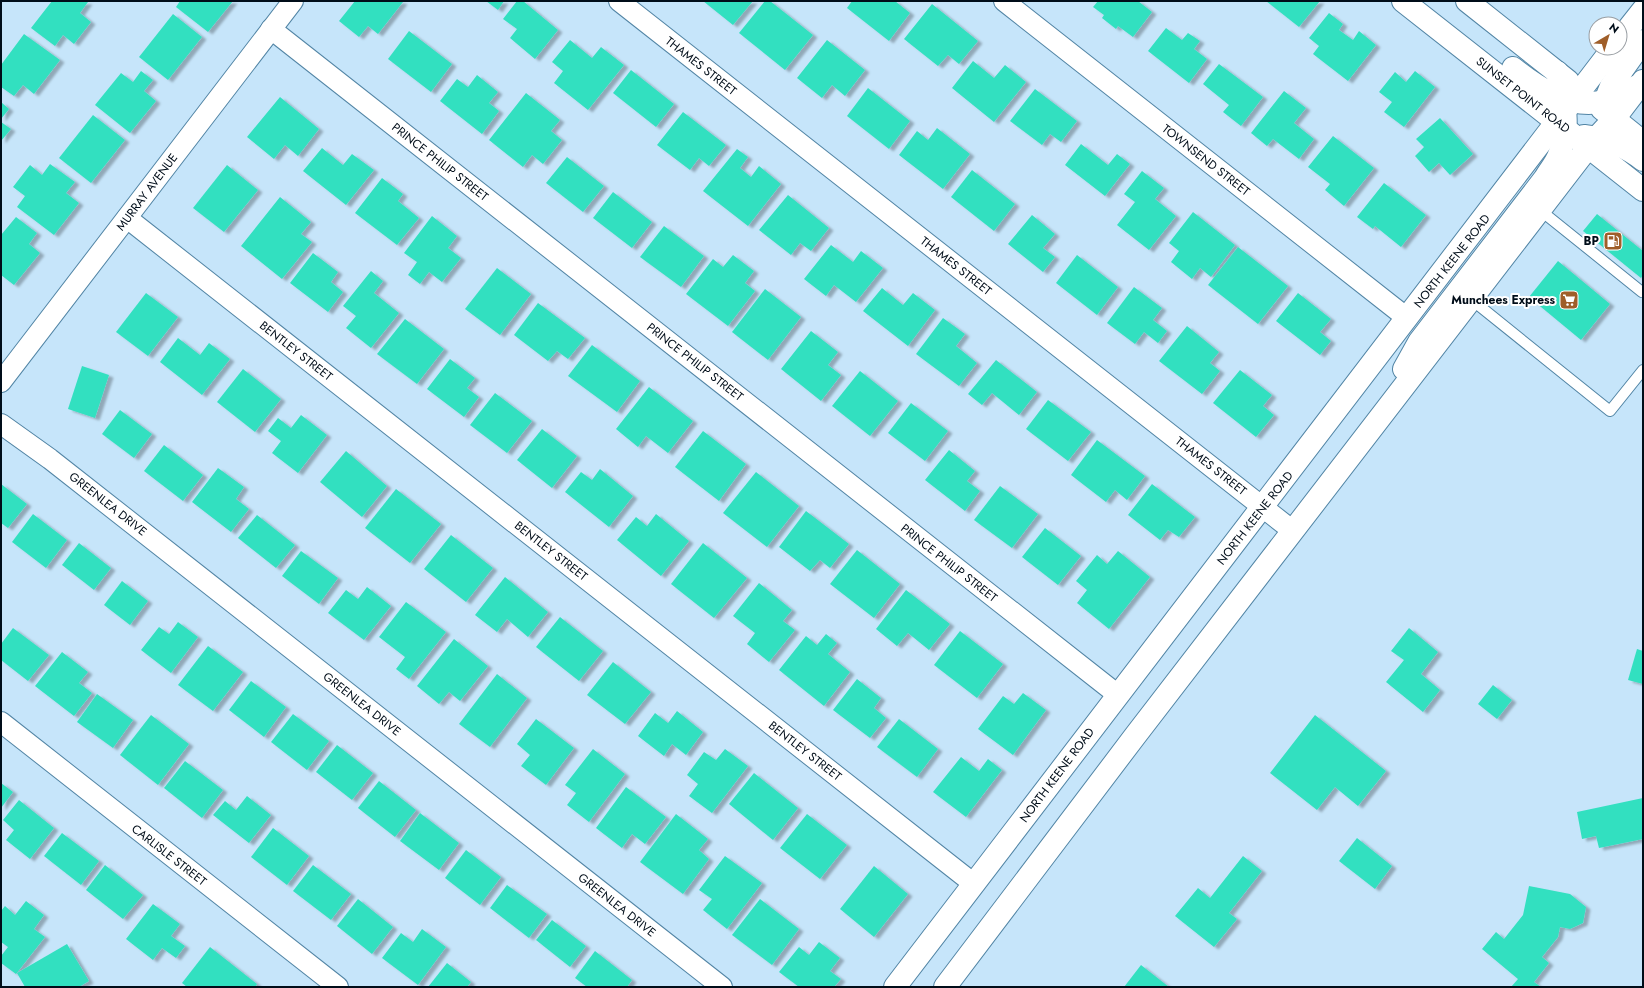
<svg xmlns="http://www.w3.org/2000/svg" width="1644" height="988" viewBox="0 0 1644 988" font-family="Jost,sans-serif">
	<defs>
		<filter id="shadow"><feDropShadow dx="4.5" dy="2.5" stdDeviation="1" flood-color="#0004"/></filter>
	</defs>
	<rect width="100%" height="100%" fill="#c6e5fa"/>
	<!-- building -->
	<g fill="#33e0c0" filter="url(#shadow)">
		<path d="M52,1L88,2L80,13L91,22L74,44L63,35L55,46L31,28Z"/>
		<path d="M180,1H233L208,32L176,7Z"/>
		<path d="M355,1H401L403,2L378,34L368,26L359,37L339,21Z"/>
		<path d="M486,1H504L498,10Z"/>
		<path d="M517,1H523L558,30L535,59L510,38L517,29L503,19Z"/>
		<path d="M703,1H753L733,25Z"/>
		<path d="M765,1H770L813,35L785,70L739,33Z"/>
		<path d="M852,1H895L910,13L889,41L847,8Z"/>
		<path d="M1098,1H1138L1152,12L1133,37L1118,26L1116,29L1102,18L1104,15L1093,7Z"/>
		<path d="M1266,1H1320L1299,27Z"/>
		<path d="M932,4L978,41L959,64L948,55L938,66L904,39Z"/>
		<path d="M1329,13L1343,24L1339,30L1353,40L1359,31L1376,45L1348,81L1313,54L1319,46L1309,38Z"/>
		<path d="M173,14L202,37L168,80L139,57Z"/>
		<path d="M1166,28L1182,40L1188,33L1200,41L1194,49L1207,59L1189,83L1148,51Z"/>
		<path d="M409,31L452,64L431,92L388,59Z"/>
		<path d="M24,34L60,60L34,94L23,85L14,96L1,87V65Z"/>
		<path d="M570,40L592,58L601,47L624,65L588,110L554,83L563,71L552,62Z"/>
		<path d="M827,40L865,70L845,96L832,85L822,98L797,78Z"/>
		<path d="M973,61L994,78L1005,65L1026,82L994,122L952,88Z"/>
		<path d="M1219,64L1263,97L1241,126L1223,112L1229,105L1203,84Z"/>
		<path d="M631,70L674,104L656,127L613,93Z"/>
		<path d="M141,71L153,80L144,91L156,101L130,133L95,105L121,73L133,82Z"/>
		<path d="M1415,71L1435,87L1404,127L1384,112L1392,102L1379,92L1395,72L1406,82Z"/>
		<path d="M477,75L498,92L489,103L499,111L482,134L440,101L457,79L468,87Z"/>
		<path d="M868,88L910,121L889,149L847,116Z"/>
		<path d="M1035,89L1077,121L1061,142L1050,134L1042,145L1010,121Z"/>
		<path d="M1284,91L1306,108L1294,123L1314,139L1299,159L1273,139L1267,146L1251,133Z"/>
		<path d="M526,93L560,120L551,131L562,140L543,164L532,155L523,167L489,140Z"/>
		<path d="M280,97L319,129L298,156L285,145L274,159L247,137Z"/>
		<path d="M1,102L9,109L1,119Z"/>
		<path d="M683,112L726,145L709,166L699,158L690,170L657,145Z"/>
		<path d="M93,115L125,140L91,183L59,158Z"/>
		<path d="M1440,118L1473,154L1450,175L1439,163L1429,172L1415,156L1424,147L1416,139Z"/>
		<path d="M1,122L11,129L1,141Z"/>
		<path d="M937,128L970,154L943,189L899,155L917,131L928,140Z"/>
		<path d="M1333,136L1374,168L1344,206L1325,190L1330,184L1308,167Z"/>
		<path d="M1081,144L1108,165L1117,154L1130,164L1105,196L1065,165Z"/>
		<path d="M322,148L343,165L352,154L374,170L346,205L303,171Z"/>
		<path d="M737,149L748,157L740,168L751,177L759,166L781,184L748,226L703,191Z"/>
		<path d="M567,157L604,186L583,212L546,183Z"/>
		<path d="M50,164L75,182L66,193L79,203L54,235L17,207L25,196L13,187L30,165L42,175Z"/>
		<path d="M227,165L258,190L224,232L193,208Z"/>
		<path d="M972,170L1015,204L994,231L951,197Z"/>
		<path d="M1142,171L1164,188L1155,199L1176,216L1149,250L1117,225L1135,202L1124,194Z"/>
		<path d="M382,178L403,194L398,201L419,218L397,245L355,213Z"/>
		<path d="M1384,183L1426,215L1401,247L1375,226L1373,229L1357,217Z"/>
		<path d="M613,192L652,222L632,248L593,218Z"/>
		<path d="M788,195L829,228L811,251L800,243L791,255L759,230Z"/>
		<path d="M280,197L311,222L301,234L312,242L282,279L241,246Z"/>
		<path d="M1193,212L1235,245L1211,277L1200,268L1192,279L1171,262L1179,251L1169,243Z"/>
		<path d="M1597,214L1643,251V275L1641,278L1583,231Z"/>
		<path d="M1032,215L1055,234L1043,248L1055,257L1043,272L1008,244Z"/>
		<path d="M432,216L457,236L448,248L461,258L442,282L429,272L420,284L408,275L417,262L404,253Z"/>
		<path d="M16,217L37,233L29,244L40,253L14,285L1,275V235Z"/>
		<path d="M664,226L704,256L681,287L640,257Z"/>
		<path d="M831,245L853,262L861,251L883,268L856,302L834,285L826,296L804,279Z"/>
		<path d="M1238,247L1288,286L1258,324L1208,285Z"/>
		<path d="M313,253L338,272L331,282L343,292L328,312L290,283Z"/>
		<path d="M733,255L754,271L745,283L755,291L728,326L686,294L713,259L723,267Z"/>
		<path d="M1077,255L1118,287L1097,315L1056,283Z"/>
		<path d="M1558,261L1610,304L1581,340L1529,297Z"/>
		<path d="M497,268L531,294L500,335L465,309Z"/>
		<path d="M371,271L383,281L374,293L399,313L371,348L346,328L356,316L343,306Z"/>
		<path d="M1134,287L1162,308L1153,320L1167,331L1158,343L1144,332L1135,344L1107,323Z"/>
		<path d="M882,288L903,305L913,293L935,310L908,346L863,311Z"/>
		<path d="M765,289L801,317L768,360L732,332Z"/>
		<path d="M146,293L178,317L148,356L116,332Z"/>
		<path d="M1298,293L1331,319L1320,332L1331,341L1320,355L1276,321Z"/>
		<path d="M538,303L585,338L568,359L557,351L548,361L514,335Z"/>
		<path d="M943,318L965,334L956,346L977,363L959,386L916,354Z"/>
		<path d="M405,319L444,349L417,384L377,354Z"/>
		<path d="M1187,326L1219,352L1210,363L1220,371L1202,394L1159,361Z"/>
		<path d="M811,331L838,352L828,365L841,375L821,401L781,369Z"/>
		<path d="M178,338L200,355L209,343L230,359L202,395L160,362Z"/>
		<path d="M592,345L640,381L617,412L568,376Z"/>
		<path d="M450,359L475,378L467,388L479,397L464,417L427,389Z"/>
		<path d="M996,360L1037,392L1019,415L992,393L982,405L968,394Z"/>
		<path d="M82,366L109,375L95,418L68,409Z"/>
		<path d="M243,369L281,399L255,432L217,402Z"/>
		<path d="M1240,370L1272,395L1263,406L1274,415L1256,437L1213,403Z"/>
		<path d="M860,371L898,401L870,436L832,406Z"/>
		<path d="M649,387L693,421L668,453L646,436L638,447L616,429Z"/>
		<path d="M495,393L532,421L507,453L470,425Z"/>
		<path d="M1048,400L1091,432L1068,461L1026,429Z"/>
		<path d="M911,403L948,431L925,461L888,433Z"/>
		<path d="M120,410L152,434L134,458L102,434Z"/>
		<path d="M301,415L327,435L298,473L272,453L281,441L268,431L278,418L291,428Z"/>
		<path d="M542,429L577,456L552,488L517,460Z"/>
		<path d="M703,431L746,464L719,501L675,467Z"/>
		<path d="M1097,440L1145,476L1127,500L1115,490L1106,502L1071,475Z"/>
		<path d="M164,445L203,475L183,501L144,471Z"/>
		<path d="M949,450L975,471L967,481L980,491L965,511L925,480Z"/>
		<path d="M346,451L387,486L362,517L320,482Z"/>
		<path d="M218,468L244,487L236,499L249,509L231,532L192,502Z"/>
		<path d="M600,469L633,496L609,527L565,492L581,472L592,480Z"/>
		<path d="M756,472L799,506L767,547L723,513Z"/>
		<path d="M1,484L27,504L8,528L1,523Z"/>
		<path d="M1152,484L1195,517L1179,537L1168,530L1160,540L1128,515Z"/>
		<path d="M1000,486L1038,514L1012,548L974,520Z"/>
		<path d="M396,489L441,524L410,563L365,528Z"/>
		<path d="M806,511L849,544L830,568L820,560L810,571L779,547Z"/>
		<path d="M33,514L67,540L46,568L12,542Z"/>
		<path d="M656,514L689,541L661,576L617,540L636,517L647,526Z"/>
		<path d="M257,515L295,545L276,568L238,538Z"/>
		<path d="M1045,528L1081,556L1058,585L1022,557Z"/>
		<path d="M451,535L493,568L466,602L424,569Z"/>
		<path d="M79,543L111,568L94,590L62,565Z"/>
		<path d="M703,543L747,578L714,618L671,584Z"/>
		<path d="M857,550L900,584L874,618L830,584Z"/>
		<path d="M301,551L338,578L319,604L282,576Z"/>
		<path d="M1118,551L1150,577L1109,629L1077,603L1087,590L1076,581L1097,555L1107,564Z"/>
		<path d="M505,577L548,612L528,637L507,619L497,632L475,615Z"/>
		<path d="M122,581L148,601L130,625L104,605Z"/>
		<path d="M759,583L792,610L783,621L795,630L769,662L747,644L755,633L733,616Z"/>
		<path d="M367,587L391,606L364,640L328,613L346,590L358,599Z"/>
		<path d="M906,590L950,624L929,650L908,633L897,646L876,629Z"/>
		<path d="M406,602L446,632L409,679L396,669L405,657L379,637Z"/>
		<path d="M560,617L603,651L579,681L536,647Z"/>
		<path d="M178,622L198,637L171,673L141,650L159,627L169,634Z"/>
		<path d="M13,628L49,655L28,681L1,660V644Z"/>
		<path d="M1409,628L1438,652L1421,674L1440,690L1423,712L1386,682L1404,660L1391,651Z"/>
		<path d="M960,631L1003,664L977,698L934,665Z"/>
		<path d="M826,634L837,643L828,654L850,672L824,706L779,670L806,636L817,645Z"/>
		<path d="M454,639L488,666L460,701L449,692L439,704L417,686Z"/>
		<path d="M208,646L243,672L213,711L178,685Z"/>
		<path d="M1637,649L1643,651V684L1628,680Z"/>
		<path d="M62,652L88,672L79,683L92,693L74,716L35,686Z"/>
		<path d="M613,662L651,692L625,724L587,695Z"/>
		<path d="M497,674L527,698L490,747L459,724Z"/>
		<path d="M857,679L881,698L874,708L886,718L870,738L833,710Z"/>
		<path d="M251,681L286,707L264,737L229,710Z"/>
		<path d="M1493,685L1512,700L1497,719L1478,704Z"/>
		<path d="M1023,693L1046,710L1013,755L978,729L1003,696L1014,704Z"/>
		<path d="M97,694L133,720L113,748L77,722Z"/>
		<path d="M677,711L703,732L686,755L672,744L664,756L638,736L655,713L668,723Z"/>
		<path d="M293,714L329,741L307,770L271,742Z"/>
		<path d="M151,715L189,744L158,785L120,755Z"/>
		<path d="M1315,715L1386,771L1358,806L1335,787L1317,810L1270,773Z"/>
		<path d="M536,719L574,748L546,785L521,766L530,755L517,744Z"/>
		<path d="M899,719L938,749L917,777L877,747Z"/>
		<path d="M337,745L373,773L352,800L316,772Z"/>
		<path d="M593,749L625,774L589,822L567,805L576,793L565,785Z"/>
		<path d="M725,749L748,766L712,813L689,796L698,784L687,775L704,752L716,760Z"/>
		<path d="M961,757L979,771L988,759L1002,770L966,817L933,792Z"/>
		<path d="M185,761L223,790L202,818L164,788Z"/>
		<path d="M754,773L798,808L773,840L729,804Z"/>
		<path d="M379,781L416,810L395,837L358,808Z"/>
		<path d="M1,783L13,792L1,808Z"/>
		<path d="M626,787L666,817L645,844L632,834L622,848L596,828Z"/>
		<path d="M247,796L271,815L249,843L213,815L225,801L236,810Z"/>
		<path d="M1643,798V839L1599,848L1596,836L1582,839L1577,812Z"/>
		<path d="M19,800L54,828L30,859L6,840L14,830L3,820Z"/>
		<path d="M420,813L459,843L439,870L400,841Z"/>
		<path d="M676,814L708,839L699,850L709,859L683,894L640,862Z"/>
		<path d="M807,814L847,845L820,879L780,848Z"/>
		<path d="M273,828L309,856L287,885L251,857Z"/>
		<path d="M62,833L99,861L81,885L44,856Z"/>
		<path d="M1357,838L1392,866L1375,889L1339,861Z"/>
		<path d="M466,850L501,877L480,905L445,878Z"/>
		<path d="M725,856L762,883L727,929L703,910L712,899L699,890Z"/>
		<path d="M1243,856L1262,871L1229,913L1237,919L1214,947L1175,916L1198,888L1210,898Z"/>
		<path d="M105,865L143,895L123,919L86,890Z"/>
		<path d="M313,865L351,894L331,920L293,891Z"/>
		<path d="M874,866L908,894L874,937L840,909Z"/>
		<path d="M507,885L547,914L529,938L490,908Z"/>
		<path d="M1529,886L1570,894L1586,907L1583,923L1570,929L1560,927L1558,937L1542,957L1549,963L1534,982L1541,987H1511L1518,979L1482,949L1496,932L1504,939L1523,915Z"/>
		<path d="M358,899L393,927L372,954L337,926Z"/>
		<path d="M760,899L799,929L772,965L732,935Z"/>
		<path d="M26,901L44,915L34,929L45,937L16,974L1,963V956L8,947L1,942V911L5,906L15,915Z"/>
		<path d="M153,904L180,924L171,936L185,946L176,958L162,948L153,960L126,939Z"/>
		<path d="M552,920L586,946L570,967L536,940Z"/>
		<path d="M422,929L446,947L418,985L382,958L401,933L413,942Z"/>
		<path d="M819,942L840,958L830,971L841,979L834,987H799L779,972L799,947L809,955Z"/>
		<path d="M67,944L89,981L79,987H25L17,973Z"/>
		<path d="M210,947L257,984L255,987H187L182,983Z"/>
		<path d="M595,951L632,980L627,987H587L575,978Z"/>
		<path d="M447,963L471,982L467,987H428Z"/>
		<path d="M1141,965L1169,987H1124Z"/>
	</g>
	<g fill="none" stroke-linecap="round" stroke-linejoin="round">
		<defs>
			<g id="service">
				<path d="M1540,210L1642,292L1643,291"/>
				<path d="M1472,300L1610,411L1643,370"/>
			</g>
			<g id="minor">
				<path d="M619,1L1293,531"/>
				<path d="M1004,1L1407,318"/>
				<path d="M271,29L1118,695"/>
				<path d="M127,218L974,884"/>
				<path d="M1,382L293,1"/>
				<path d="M1,424L50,459L722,987"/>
				<path d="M1,722L338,987"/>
			</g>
			<g id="secondary">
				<path d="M1403,1L1643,190"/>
				<path d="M1467,1L1568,81"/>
				<path d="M1620,39L1643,10"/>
				<path d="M1513,68C1538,88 1570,110 1605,101C1615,99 1626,92 1635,87"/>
				<path d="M1603,106L1611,86L1643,41"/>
				<path d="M1602,109L1643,142"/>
				<path d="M1584,136C1606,139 1626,146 1643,160"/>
				<path d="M1404,369L1419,342L1545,178C1549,171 1555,164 1558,157C1572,128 1564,100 1557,72"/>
				<path d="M895,987L1613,48"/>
				<path d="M945,987L1135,736L1589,146L1614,119L1643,81"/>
			</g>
		</defs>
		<!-- service casing -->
		<use href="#service" stroke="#5285a5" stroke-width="12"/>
		<!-- minor casing -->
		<use href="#minor" stroke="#5285a5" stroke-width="22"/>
		<!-- secondary casing -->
		<use href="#secondary" stroke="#5285a5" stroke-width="24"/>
		<!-- service -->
		<use href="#service" stroke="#fff" stroke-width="10"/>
		<!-- minor -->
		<use href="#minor" stroke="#fff" stroke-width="20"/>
		<!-- secondary -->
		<use href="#secondary" stroke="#fff" stroke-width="22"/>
	</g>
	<!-- icons -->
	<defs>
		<symbol id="fuel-square" viewBox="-11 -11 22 22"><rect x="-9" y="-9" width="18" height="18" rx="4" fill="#9f5e29" stroke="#fff"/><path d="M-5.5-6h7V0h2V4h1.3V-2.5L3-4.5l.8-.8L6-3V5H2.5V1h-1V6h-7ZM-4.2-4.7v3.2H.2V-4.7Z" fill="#fff"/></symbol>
		<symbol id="supermarket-square" viewBox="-11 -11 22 22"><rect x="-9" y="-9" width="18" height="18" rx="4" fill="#9f5e29" stroke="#fff"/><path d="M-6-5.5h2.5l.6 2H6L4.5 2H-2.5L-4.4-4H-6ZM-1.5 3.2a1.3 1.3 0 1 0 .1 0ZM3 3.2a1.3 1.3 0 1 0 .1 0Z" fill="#fff"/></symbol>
	</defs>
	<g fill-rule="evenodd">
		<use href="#fuel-square" x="1602" y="230" width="22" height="22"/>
		<use href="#supermarket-square" x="1558" y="289" width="22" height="22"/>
	</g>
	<g text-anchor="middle" stroke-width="4" stroke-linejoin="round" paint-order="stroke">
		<!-- street labels -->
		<g font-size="12" fill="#000d19" stroke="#fff">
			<text transform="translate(701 66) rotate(38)" y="4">THAMES STREET</text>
			<text transform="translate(1523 95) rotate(38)" y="4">SUNSET POINT ROAD</text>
			<text transform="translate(1206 160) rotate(38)" y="4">TOWNSEND STREET</text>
			<text transform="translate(440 162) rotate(38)" y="4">PRINCE PHILIP STREET</text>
			<text transform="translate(147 192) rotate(-53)" y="4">MURRAY AVENUE</text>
			<text transform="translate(1452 261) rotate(-52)" y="4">NORTH KEENE ROAD</text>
			<text transform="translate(956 266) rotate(38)" y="4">THAMES STREET</text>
			<text transform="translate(296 351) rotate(38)" y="4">BENTLEY STREET</text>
			<text transform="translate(695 362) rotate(38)" y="4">PRINCE PHILIP STREET</text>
			<text transform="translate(1211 466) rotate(38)" y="4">THAMES STREET</text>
			<text transform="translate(108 504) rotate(38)" y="4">GREENLEA DRIVE</text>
			<text transform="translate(1255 518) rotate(-52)" y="4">NORTH KEENE ROAD</text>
			<text transform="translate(551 551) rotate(38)" y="4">BENTLEY STREET</text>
			<text transform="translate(949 563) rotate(38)" y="4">PRINCE PHILIP STREET</text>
			<text transform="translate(362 704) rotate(38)" y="4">GREENLEA DRIVE</text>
			<text transform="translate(805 751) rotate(38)" y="4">BENTLEY STREET</text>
			<text transform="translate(1057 775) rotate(-53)" y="4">NORTH KEENE ROAD</text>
			<text transform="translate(169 855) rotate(38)" y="4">CARLISLE STREET</text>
			<text transform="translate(617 905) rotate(38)" y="4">GREENLEA DRIVE</text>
		</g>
		<!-- poi labels -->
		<g font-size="12" font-weight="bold" fill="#000d19" stroke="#fff" text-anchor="end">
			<text x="1599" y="245">BP</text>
			<text x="1555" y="304">Munchees Express</text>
		</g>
	</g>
	<!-- border -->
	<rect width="1644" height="988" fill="none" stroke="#000d19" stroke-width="4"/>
	<!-- north arrow -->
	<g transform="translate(1608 36) rotate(38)"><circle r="19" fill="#ffffff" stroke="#999ea3"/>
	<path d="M0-3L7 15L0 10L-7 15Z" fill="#9f5e29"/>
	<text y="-6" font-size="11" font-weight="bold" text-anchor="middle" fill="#000d19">N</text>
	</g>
</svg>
